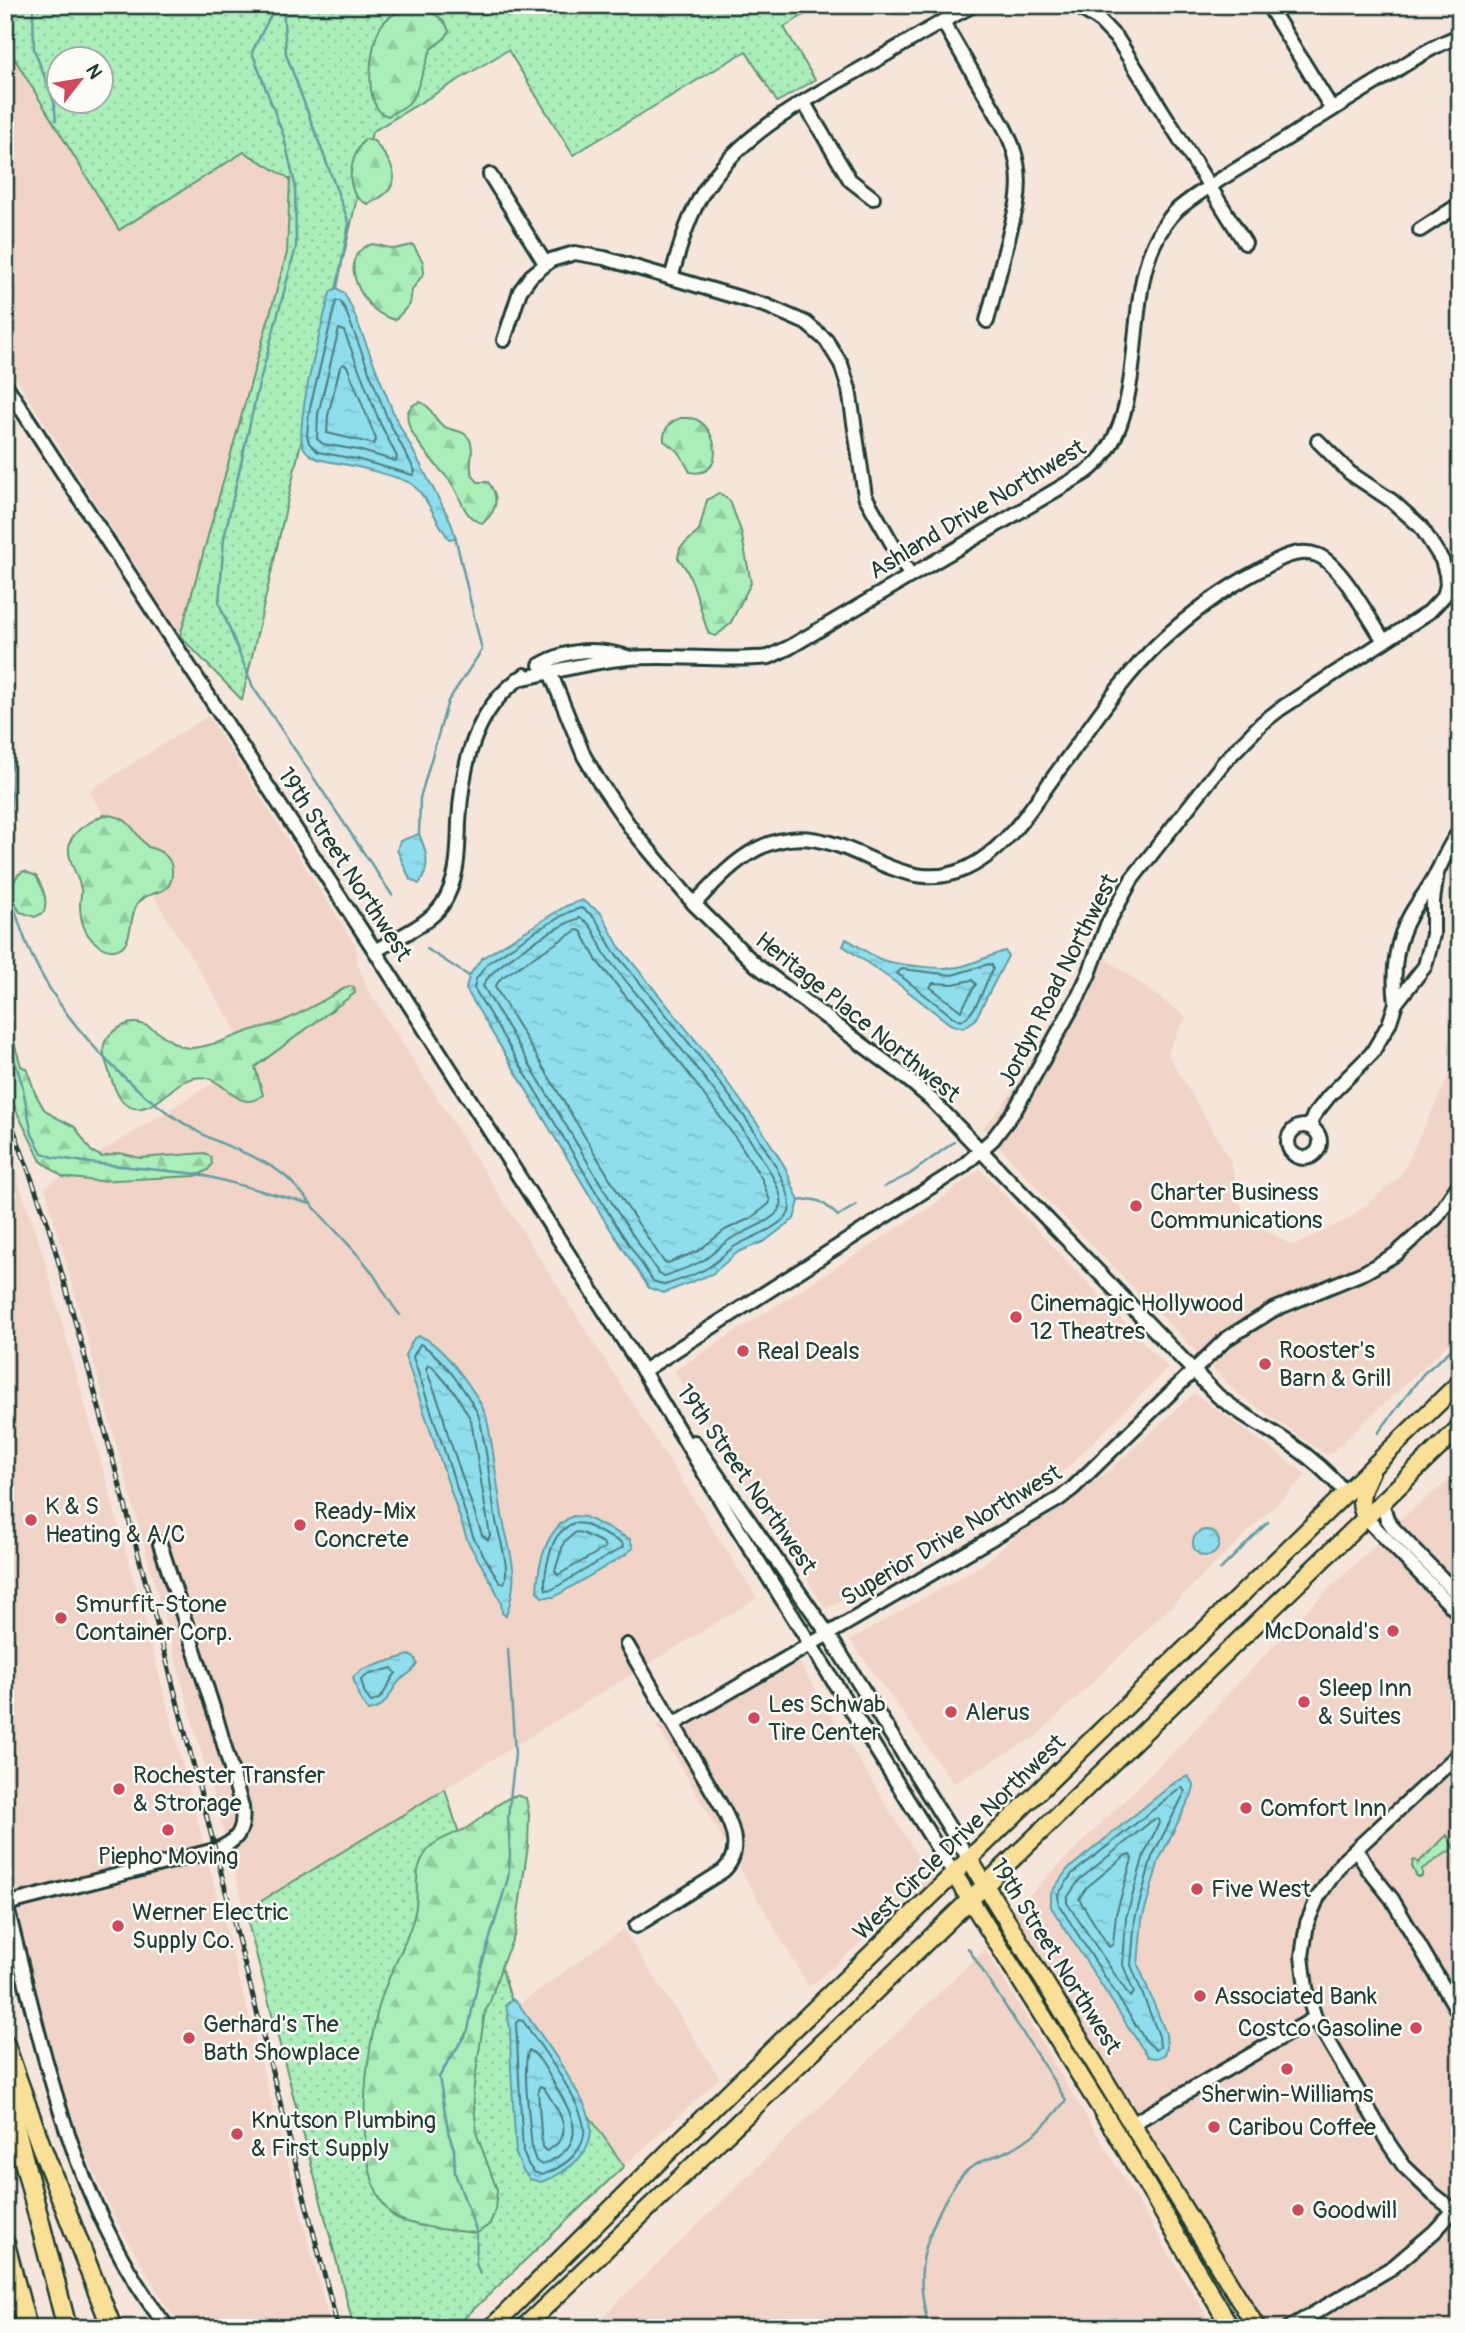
<svg xmlns="http://www.w3.org/2000/svg" width="1465" height="2333" viewBox="0 0 1465 2333" font-family="Pangolin,sans-serif">
	<defs>
		<pattern id="grass-dots" width="8" height="8" patternUnits="userSpaceOnUse" patternTransform="scale(1.75)"><rect width="8" height="8" fill="#aaeeba"/><path d="M2 2h.1M6 6h.1" fill="none" stroke="#92cda0" stroke-width="1.8" stroke-linecap="round"/></pattern>
		<pattern id="forest-firs" width="22" height="20" patternUnits="userSpaceOnUse" patternTransform="scale(1.75)"><rect width="22" height="20" fill="#aaeeba"/><path d="M5 1l3.5 6h-7zM16 11l3.5 6h-7z" fill="#92cda0"/></pattern>
		<pattern id="water-ripples" width="26" height="14" patternUnits="userSpaceOnUse" patternTransform="scale(1.75)"><rect width="26" height="14" fill="#8fdeed"/><path d="M2 4q2-2 4 0t4 0M15 11q2-2 4 0t4 0" fill="none" stroke="#7bbfcc"/></pattern>
	</defs>
	<rect width="100%" height="100%" fill="#f6e5db"/>
	<filter id="ink" filterUnits="userSpaceOnUse"><feTurbulence type="fractalNoise" baseFrequency=".0143" numOctaves="2"/><feDisplacementMap in="SourceGraphic" scale="14" xChannelSelector="R" yChannelSelector="G"/><feConvolveMatrix kernelMatrix="1 2 1 2 8 2 1 2 1" color-interpolation-filters="sRGB"/></filter>
	<g filter="url(#ink)">
		<!-- built -->
		<g fill="#f1d4c8">
			<path d="M5,43L119,230L244,152L290,179L287,253L180,636L5,360Z"/>
			<path d="M208,716L356,946L358,964L367,988L757,1598L245,1911L45,1187L253,1058L89,791Z"/>
			<path d="M1102,956L1186,1017L1167,1053L1230,1159L1244,1217L1293,1246L1350,1218L1400,1177L1460,1053V1333L1328,1456L1238,1394L1051,1204L983,1128L1002,1106Z"/>
			<path d="M5,1141L44,1258L136,1587L331,2328H184L166,2306L114,2217L68,2113L5,1875Z"/>
			<path d="M980,1169L1168,1368L1066,1469L826,1609L674,1371L935,1204Z"/>
			<path d="M1194,1393L1307,1475L1037,1736L953,1783L850,1640L984,1564L1023,1529L1108,1472Z"/>
			<path d="M1460,1472V2328H1264L1010,1914L1183,1742L1312,1605L1378,1543L1394,1524Z"/>
			<path d="M790,1648L933,1881L809,1987L657,1726Z"/>
			<path d="M623,1929L720,2078L624,2166L514,2008Z"/>
			<path d="M985,1949L1214,2328H591L836,2091Z"/>
		</g>
		<!-- grass -->
		<g fill="url(#grass-dots)" stroke="#649677" stroke-width="2" fill-rule="evenodd">
			<path d="M5,5H820L784,27L815,80L777,102L746,51L573,155L508,50L372,132L242,700L180,636L287,253L290,179L244,152L119,230L5,43ZM60,60H102V102H60Z"/>
			<path d="M445,1789L514,2008L624,2166L454,2328H354L245,1911Z"/>
			<path d="M1447,1835L1454,1848L1422,1869V1877H1417L1412,1866L1413,1861L1415,1860L1418,1863Z"/>
		</g>
		<!-- forest -->
		<g fill="url(#forest-firs)" stroke="#649677" stroke-width="2">
			<path d="M408,7C423,6 445,16 449,31L446,37L431,49L415,95L407,105L388,116C361,110 370,43 381,26C387,16 398,13 408,7Z"/>
			<path d="M365,139L374,141C396,168 407,187 368,204C341,194 350,156 365,139Z"/>
			<path d="M373,244L394,249L413,245L423,262L424,273L412,290L410,304L395,320C388,318 381,315 375,310C356,294 339,252 373,244Z"/>
			<path d="M420,402C431,405 433,418 442,425C450,432 464,428 470,440C477,454 463,467 478,482H488C500,497 497,511 483,523C463,520 461,495 450,481C438,466 383,413 420,402Z"/>
			<path d="M681,418C686,418 693,417 697,420C718,429 726,479 690,472L679,452L664,441C663,429 670,421 681,418Z"/>
			<path d="M719,493L730,501L741,531L751,583L730,624L716,636L709,634C698,608 697,580 678,558L680,548L699,531L707,500Z"/>
			<path d="M103,815C131,815 131,830 148,847C160,850 172,857 172,871C173,899 149,887 137,904C129,917 133,941 120,948C113,952 106,950 100,946C85,937 80,921 80,904C80,899 82,894 81,889C78,874 65,858 70,842C75,829 92,821 103,815Z"/>
			<path d="M24,871L36,876C43,888 48,899 44,912L35,917L20,912C12,899 7,879 24,871Z"/>
			<path d="M349,986L354,987L355,993L255,1067L263,1095C231,1120 223,1057 179,1084C169,1091 160,1102 149,1106C123,1116 116,1093 110,1075C106,1059 96,1045 113,1032C147,1005 164,1048 191,1048C210,1047 229,1038 247,1032C259,1027 272,1026 283,1021C306,1011 327,998 349,986Z"/>
			<path d="M5,1012L21,1066L27,1069L35,1093L44,1109L53,1116L75,1127L91,1151L102,1157L120,1153L140,1158L205,1153L211,1157L212,1164L208,1170L196,1176L96,1181L63,1177L41,1161L5,1088Z"/>
			<path d="M516,1795L526,1798L529,1814L528,1846L515,1934L503,1961L489,2005L485,2011L473,2093L477,2135L497,2190L495,2210L490,2224L477,2233C457,2231 403,2227 390,2213C350,2169 365,2049 382,1996C391,1968 409,1941 415,1912C420,1888 411,1873 427,1851C437,1838 455,1835 468,1827C486,1816 495,1803 516,1795Z"/>
		</g>
		<!-- water -->
		<g fill="url(#water-ripples)" stroke="#629ea3" stroke-width="2">
			<path d="M337,288L344,293L351,306L395,417L450,520L456,538L449,539C436,522 429,499 413,485C404,478 356,466 342,464C328,461 312,461 304,448C292,430 323,323 329,296L331,291Z"/>
			<path d="M419,834C427,852 431,868 419,884L410,879L397,850L400,841Z"/>
			<path d="M582,900L601,913L618,945L706,1053L762,1130L785,1167L799,1201L794,1219L765,1241L738,1252L712,1274L664,1293L649,1288L605,1221L466,989L469,976L482,958L566,906Z"/>
			<path d="M846,939C858,945 868,954 880,959C895,965 947,971 963,966C977,962 991,955 1005,951L1008,956L975,1020L963,1028L950,1024L901,986L843,946Z"/>
			<path d="M419,1336C441,1342 476,1392 485,1413C488,1421 489,1431 491,1440C495,1465 498,1490 502,1515C505,1532 511,1550 513,1568C515,1584 511,1601 506,1616L502,1613L501,1602L493,1585L468,1542L405,1355L414,1338Z"/>
			<path d="M573,1516L585,1517L630,1539L633,1548L625,1555L554,1597H542L537,1591C538,1563 546,1528 573,1516Z"/>
			<circle cx="1206" cy="1543" r="13"/>
			<path d="M409,1655L415,1658L417,1664C410,1677 402,1675 397,1684C388,1696 385,1709 368,1711L359,1697L353,1677L363,1669Z"/>
			<path d="M1188,1776L1194,1786L1192,1794L1159,1860L1142,1920L1138,1964L1166,2034L1167,2047L1165,2055L1157,2058L1149,2057L1140,2045L1051,1907V1893L1067,1870L1175,1782Z"/>
			<path d="M512,1999L517,2002C535,2027 554,2051 569,2078C576,2090 585,2103 589,2116C599,2150 569,2172 541,2182L530,2179L522,2169L516,2154L511,2069L510,2028L506,2005Z"/>
		</g>
		<g fill="none" stroke-linecap="round" stroke-linejoin="round">
			<!-- shore -->
			<g stroke="#4c7d7e" stroke-width="2">
				<path d="M336,301H340L345,309L388,420L415,471L413,475L356,459L318,452L309,443L307,435L309,412Z"/>
				<path d="M339,329L344,331L380,423L397,457L396,461L358,450L323,444L317,439L318,414Z"/>
				<path d="M344,364L347,366L376,439L374,444L327,433L328,416L340,367Z"/>
				<path d="M581,908C601,917 603,937 615,953C643,987 810,1180 788,1214C778,1229 748,1238 734,1247C725,1253 718,1261 709,1267C696,1275 679,1280 665,1285L653,1281L611,1217L474,988L476,979L488,963L534,932L569,912Z"/>
				<path d="M580,918C595,924 597,943 606,956C632,991 791,1172 781,1206C776,1222 742,1231 729,1240C720,1246 713,1254 704,1260C692,1267 677,1271 665,1276L659,1274L618,1213L483,986C489,967 559,924 580,918Z"/>
				<path d="M577,930L581,931L597,961L685,1069L740,1144L762,1179L770,1201L769,1204L751,1218L725,1230L698,1251L668,1263L664,1262L627,1207L495,987L501,978Z"/>
				<path d="M989,964L992,965L993,969C983,986 979,1011 961,1021L953,1017L897,973L902,969L952,975Z"/>
				<path d="M972,980L976,984L961,1011L930,987L933,983L953,984Z"/>
				<path d="M420,1344C441,1355 467,1392 478,1414C481,1422 482,1432 484,1441C489,1467 491,1494 496,1521C499,1537 511,1570 504,1583H500L474,1539L413,1357Z"/>
				<path d="M428,1365L432,1366L456,1394L471,1420L490,1536L488,1540L482,1535L448,1435L441,1408L426,1369Z"/>
				<path d="M574,1523L584,1524L622,1543L623,1547L553,1589L546,1590C542,1579 550,1549 556,1538C560,1532 567,1526 574,1523Z"/>
				<path d="M576,1532L582,1533L603,1543L605,1548L558,1575L555,1571L564,1542Z"/>
				<path d="M392,1668L396,1673C387,1683 385,1700 371,1702L365,1694L361,1680L367,1675Z"/>
				<path d="M1182,1787L1185,1792L1152,1857L1135,1919L1131,1965L1159,2036L1160,2047L1156,2050L1146,2041L1059,1905L1058,1895L1072,1874Z"/>
				<path d="M1154,1819H1158L1159,1823L1144,1855L1126,1918L1123,1965L1134,1993L1130,1997L1067,1903V1898L1079,1880Z"/>
				<path d="M1126,1855H1130L1132,1859L1116,1914L1113,1944L1109,1947L1079,1899L1086,1888Z"/>
				<path d="M519,2020L523,2021C539,2045 588,2107 584,2135C581,2156 559,2169 542,2175L534,2172L529,2166L523,2152L516,2023Z"/>
				<path d="M529,2050C539,2055 546,2070 552,2080C573,2115 592,2145 542,2165L536,2161L532,2150C531,2128 521,2066 529,2050Z"/>
				<path d="M540,2086L544,2088C558,2111 579,2135 546,2151L542,2147L538,2090Z"/>
			</g>
			<!-- stream -->
			<g stroke="#629ea3" stroke-width="2.5">
				<path d="M33,5L34,49L54,102L56,120"/>
				<path d="M276,5L252,52L284,137L295,185L296,247L258,388L224,538L219,603L253,687L392,895"/>
				<path d="M283,5L286,54L349,223L337,288"/>
				<path d="M5,718C19,762 9,806 8,850C8,878 13,908 23,934C51,1012 127,1092 200,1133C227,1148 261,1156 285,1176C299,1188 309,1202 321,1215C338,1234 356,1251 371,1271C381,1285 388,1301 400,1315"/>
				<path d="M419,834L420,798L448,701L482,650L455,536"/>
				<path d="M427,949L469,976"/>
				<path d="M5,1029L22,1084L32,1134L42,1153L53,1157L91,1163L198,1174L311,1204"/>
				<path d="M884,1187L910,1174L954,1142"/>
				<path d="M799,1201C818,1196 824,1203 838,1216L856,1205"/>
				<path d="M1378,1433L1423,1374L1460,1342"/>
				<path d="M1220,1570L1268,1522"/>
				<path d="M480,2274L476,2263L477,2233L455,2173L454,2149L449,2135L439,2077L468,2030L480,1971L508,1878L510,1854L508,1818L515,1754L508,1649"/>
				<path d="M929,2328C924,2308 920,2289 922,2269C924,2240 947,2186 970,2168C980,2161 994,2157 1005,2152C1032,2140 1048,2123 1066,2100L968,1948"/>
			</g>
			<defs>
				<g id="minor">
					<path d="M1075,5L1098,19L1118,40L1245,243"/>
					<path d="M1268,5L1332,109"/>
					<path d="M943,22L1003,125C1017,151 1022,175 1017,204L987,321"/>
					<path d="M804,103L850,180L873,198"/>
					<path d="M490,175L545,263"/>
					<path d="M1420,230L1460,204"/>
					<path d="M671,278C680,247 688,215 706,188C746,128 811,98 871,63C905,44 939,22 974,5"/>
					<path d="M504,340L520,291L531,276L551,260L575,253L604,258L767,306L806,323L826,340L841,364L849,389L865,496L910,575"/>
					<path d="M5,384L375,951L643,1371L727,1511L954,1874"/>
					<path d="M546,662L584,756L598,780L633,831L694,904L756,965L899,1072L931,1099L1218,1396C1241,1415 1267,1428 1292,1445C1311,1458 1329,1474 1345,1492"/>
					<path d="M540,665C567,649 598,647 627,657"/>
					<path d="M518,679C555,672 590,661 629,658C675,654 723,662 769,657L790,647L1085,473C1150,428 1123,310 1154,244C1160,231 1167,219 1178,209C1208,184 1252,161 1286,139C1320,117 1355,95 1390,74C1412,60 1434,45 1460,36"/>
					<path d="M694,904C713,884 732,862 757,849C844,805 896,914 978,862C1012,841 1035,802 1058,771C1090,728 1121,679 1160,642C1189,615 1222,590 1258,571C1275,561 1297,547 1317,555C1340,563 1370,620 1384,641"/>
					<path d="M375,951C396,938 428,925 442,905C459,879 458,851 459,822C462,766 474,707 525,675"/>
					<path d="M1396,1003C1392,972 1395,942 1411,914C1418,902 1427,891 1434,878C1443,862 1448,845 1460,831"/>
					<circle cx="1304" cy="1142" r="16"/>
					<path d="M1309,1127L1314,1115L1329,1096L1372,1053L1389,1024L1396,1003L1425,966L1433,935V901L1437,872"/>
					<path d="M643,1371L962,1167L993,1139L1015,1110L1079,995L1089,974L1107,925L1132,879L1224,762L1262,723L1280,709L1429,612L1444,596L1447,585L1446,574L1442,560L1421,527L1392,501L1350,473L1318,441"/>
					<path d="M694,1442L828,1634L969,1859"/>
					<path d="M1382,1503L1387,1519L1393,1528L1460,1597"/>
					<path d="M1366,1518L1460,1615"/>
					<path d="M627,1645L723,1809C734,1829 742,1853 723,1871L636,1926"/>
					<path d="M674,1724L1059,1499L1073,1488L1226,1339L1273,1310L1365,1272L1396,1254L1436,1218L1460,1183"/>
					<path d="M1460,1753L1342,1862L1318,1897L1307,1923L1302,1956L1306,1988L1315,2018L1389,2144L1404,2166L1433,2194L1460,2215"/>
					<path d="M1357,1850L1368,1869L1392,1899L1460,2015"/>
					<path d="M5,1900C43,2047 71,2205 168,2328"/>
					<path d="M6,1904L215,1850C237,1842 245,1831 242,1807L216,1717L160,1544"/>
					<path d="M1132,2124L1315,2018"/>
					<path d="M1289,2328L1393,2267L1434,2232L1458,2206"/>
				</g>
				<g id="major">
					<path d="M1366,1518C1356,1502 1363,1487 1371,1471"/>
					<path d="M969,1859L1257,2328"/>
					<path d="M954,1874L1116,2133L1231,2328"/>
					<path d="M491,2328L727,2094L1460,1382"/>
					<path d="M523,2328L836,2029L1460,1427"/>
				</g>
				<g id="highway">
					<path d="M5,2045L41,2146L112,2328"/>
					<path d="M5,2087L67,2328"/>
					<path d="M5,2244L27,2328"/>
				</g>
			</defs>
			<!-- minor casing -->
			<use href="#minor" stroke="#1f3d34" stroke-width="18"/>
			<!-- major casing -->
			<use href="#major" stroke="#1f3d34" stroke-width="21"/>
			<!-- highway casing -->
			<use href="#highway" stroke="#1f3d34" stroke-width="23"/>
			<!-- minor -->
			<use href="#minor" stroke="#fdfcf7" stroke-width="12"/>
			<!-- major -->
			<use href="#major" stroke="#fadf96" stroke-width="16"/>
			<!-- highway -->
			<use href="#highway" stroke="#fadf96" stroke-width="18"/>
			<defs>
				<path id="rail" d="M5,1106L48,1224L95,1393L166,1658L338,2328"/>
			</defs>
			<!-- rail casing -->
			<use href="#rail" stroke="#1f3d34" stroke-width="5"/>
			<!-- rail -->
			<use href="#rail" stroke="#fdfcf7" stroke-width="2.5" stroke-dasharray="8" stroke-linecap="butt"/>
		</g>
	</g>
	<!-- markers -->
	<g fill="#d1495b" stroke="#fdfcf7" stroke-width="2.5">
		<circle cx="1136" cy="1206" r="7"/>
		<circle cx="1016" cy="1317" r="7"/>
		<circle cx="743" cy="1351" r="7"/>
		<circle cx="1265" cy="1364" r="7"/>
		<circle cx="31" cy="1520" r="7"/>
		<circle cx="300" cy="1525" r="7"/>
		<circle cx="61" cy="1618" r="7"/>
		<circle cx="1393" cy="1631" r="7"/>
		<circle cx="1304" cy="1702" r="7"/>
		<circle cx="951" cy="1712" r="7"/>
		<circle cx="754" cy="1718" r="7"/>
		<circle cx="119" cy="1789" r="7"/>
		<circle cx="1246" cy="1808" r="7"/>
		<circle cx="168" cy="1830" r="7"/>
		<circle cx="1197" cy="1889" r="7"/>
		<circle cx="118" cy="1926" r="7"/>
		<circle cx="1200" cy="1996" r="7"/>
		<circle cx="1416" cy="2028" r="7"/>
		<circle cx="189" cy="2038" r="7"/>
		<circle cx="1287" cy="2069" r="7"/>
		<circle cx="1214" cy="2127" r="7"/>
		<circle cx="237" cy="2134" r="7"/>
		<circle cx="1298" cy="2210" r="7"/>
	</g>
	<g text-anchor="middle" stroke-width="5" stroke-linejoin="round" paint-order="stroke">
		<!-- street labels -->
		<g font-size="24" fill="#1f3d34" stroke="#fdfcf7">
			<text transform="translate(977 509) rotate(-31)" y="8">Ashland Drive Northwest</text>
			<text transform="translate(345 864) rotate(57)" y="8">19th Street Northwest</text>
			<text transform="translate(1058 980) rotate(-63)" y="8">Jordyn Road Northwest</text>
			<text transform="translate(858 1017) rotate(39)" y="8">Heritage Place Northwest</text>
			<text transform="translate(747 1479) rotate(55)" y="8">19th Street Northwest</text>
			<text transform="translate(951 1535) rotate(-31)" y="8">Superior Drive Northwest</text>
			<text transform="translate(959 1837) rotate(-44)" y="8">West Circle Drive Northwest</text>
			<text transform="translate(1056 1956) rotate(58)" y="8">19th Street Northwest</text>
		</g>
		<!-- poi labels -->
		<g font-size="24" fill="#1f3d34" stroke="#fdfcf7" text-anchor="start">
			<text x="1150" y="1200">Charter Business<tspan x="1150" dy="28">Communications</tspan></text>
			<text x="1030" y="1311">Cinemagic Hollywood<tspan x="1030" dy="28">12 Theatres</tspan></text>
			<text x="1279" y="1358">Rooster's<tspan x="1279" dy="28">Barn &amp; Grill</tspan></text>
			<text x="757" y="1359">Real Deals</text>
			<text x="45" y="1514">K &amp; S<tspan x="45" dy="28">Heating &amp; A/C</tspan></text>
			<text x="314" y="1519">Ready-Mix<tspan x="314" dy="28">Concrete</tspan></text>
			<text x="75" y="1612">Smurfit-Stone<tspan x="75" dy="28">Container Corp.</tspan></text>
			<text x="1379" y="1639" text-anchor="end">McDonald's</text>
			<text x="1318" y="1696">Sleep Inn<tspan x="1318" dy="28">&amp; Suites</tspan></text>
			<text x="768" y="1712">Les Schwab<tspan x="768" dy="28">Tire Center</tspan></text>
			<text x="965" y="1720">Alerus</text>
			<text x="133" y="1783">Rochester Transfer<tspan x="133" dy="28">&amp; Strorage</tspan></text>
			<text x="1260" y="1816">Comfort Inn</text>
			<text x="168" y="1864" text-anchor="middle">Piepho Moving</text>
			<text x="1211" y="1897">Five West</text>
			<text x="132" y="1920">Werner Electric<tspan x="132" dy="28">Supply Co.</tspan></text>
			<text x="1214" y="2004">Associated Bank</text>
			<text x="203" y="2032">Gerhard's The<tspan x="203" dy="28">Bath Showplace</tspan></text>
			<text x="1402" y="2036" text-anchor="end">Costco Gasoline</text>
			<text x="1287" y="2102" text-anchor="middle">Sherwin-Williams</text>
			<text x="251" y="2128">Knutson Plumbing<tspan x="251" dy="28">&amp; First Supply</tspan></text>
			<text x="1228" y="2135">Caribou Coffee</text>
			<text x="1312" y="2218">Goodwill</text>
		</g>
	</g>
	<!-- margin -->
	<rect width="1465" height="2333" fill="none" stroke="#fdfcf7" stroke-width="28"/>
	<rect x="14" y="14" width="1437" height="2305" fill="none" stroke="#1f3d34" stroke-width="2.5" filter="url(#ink)"/>
	<!-- north arrow -->
	<g transform="translate(80 80) rotate(59)"><circle r="33" fill="#fdfcf7" stroke="#a4b0a9" stroke-width="2"/>
	<path d="M0-5L12 26L0 18L-12 26Z" fill="#d1495b"/>
	<text y="-10" font-size="19" font-weight="bold" text-anchor="middle" fill="#1f3d34">N</text>
	</g>
</svg>
